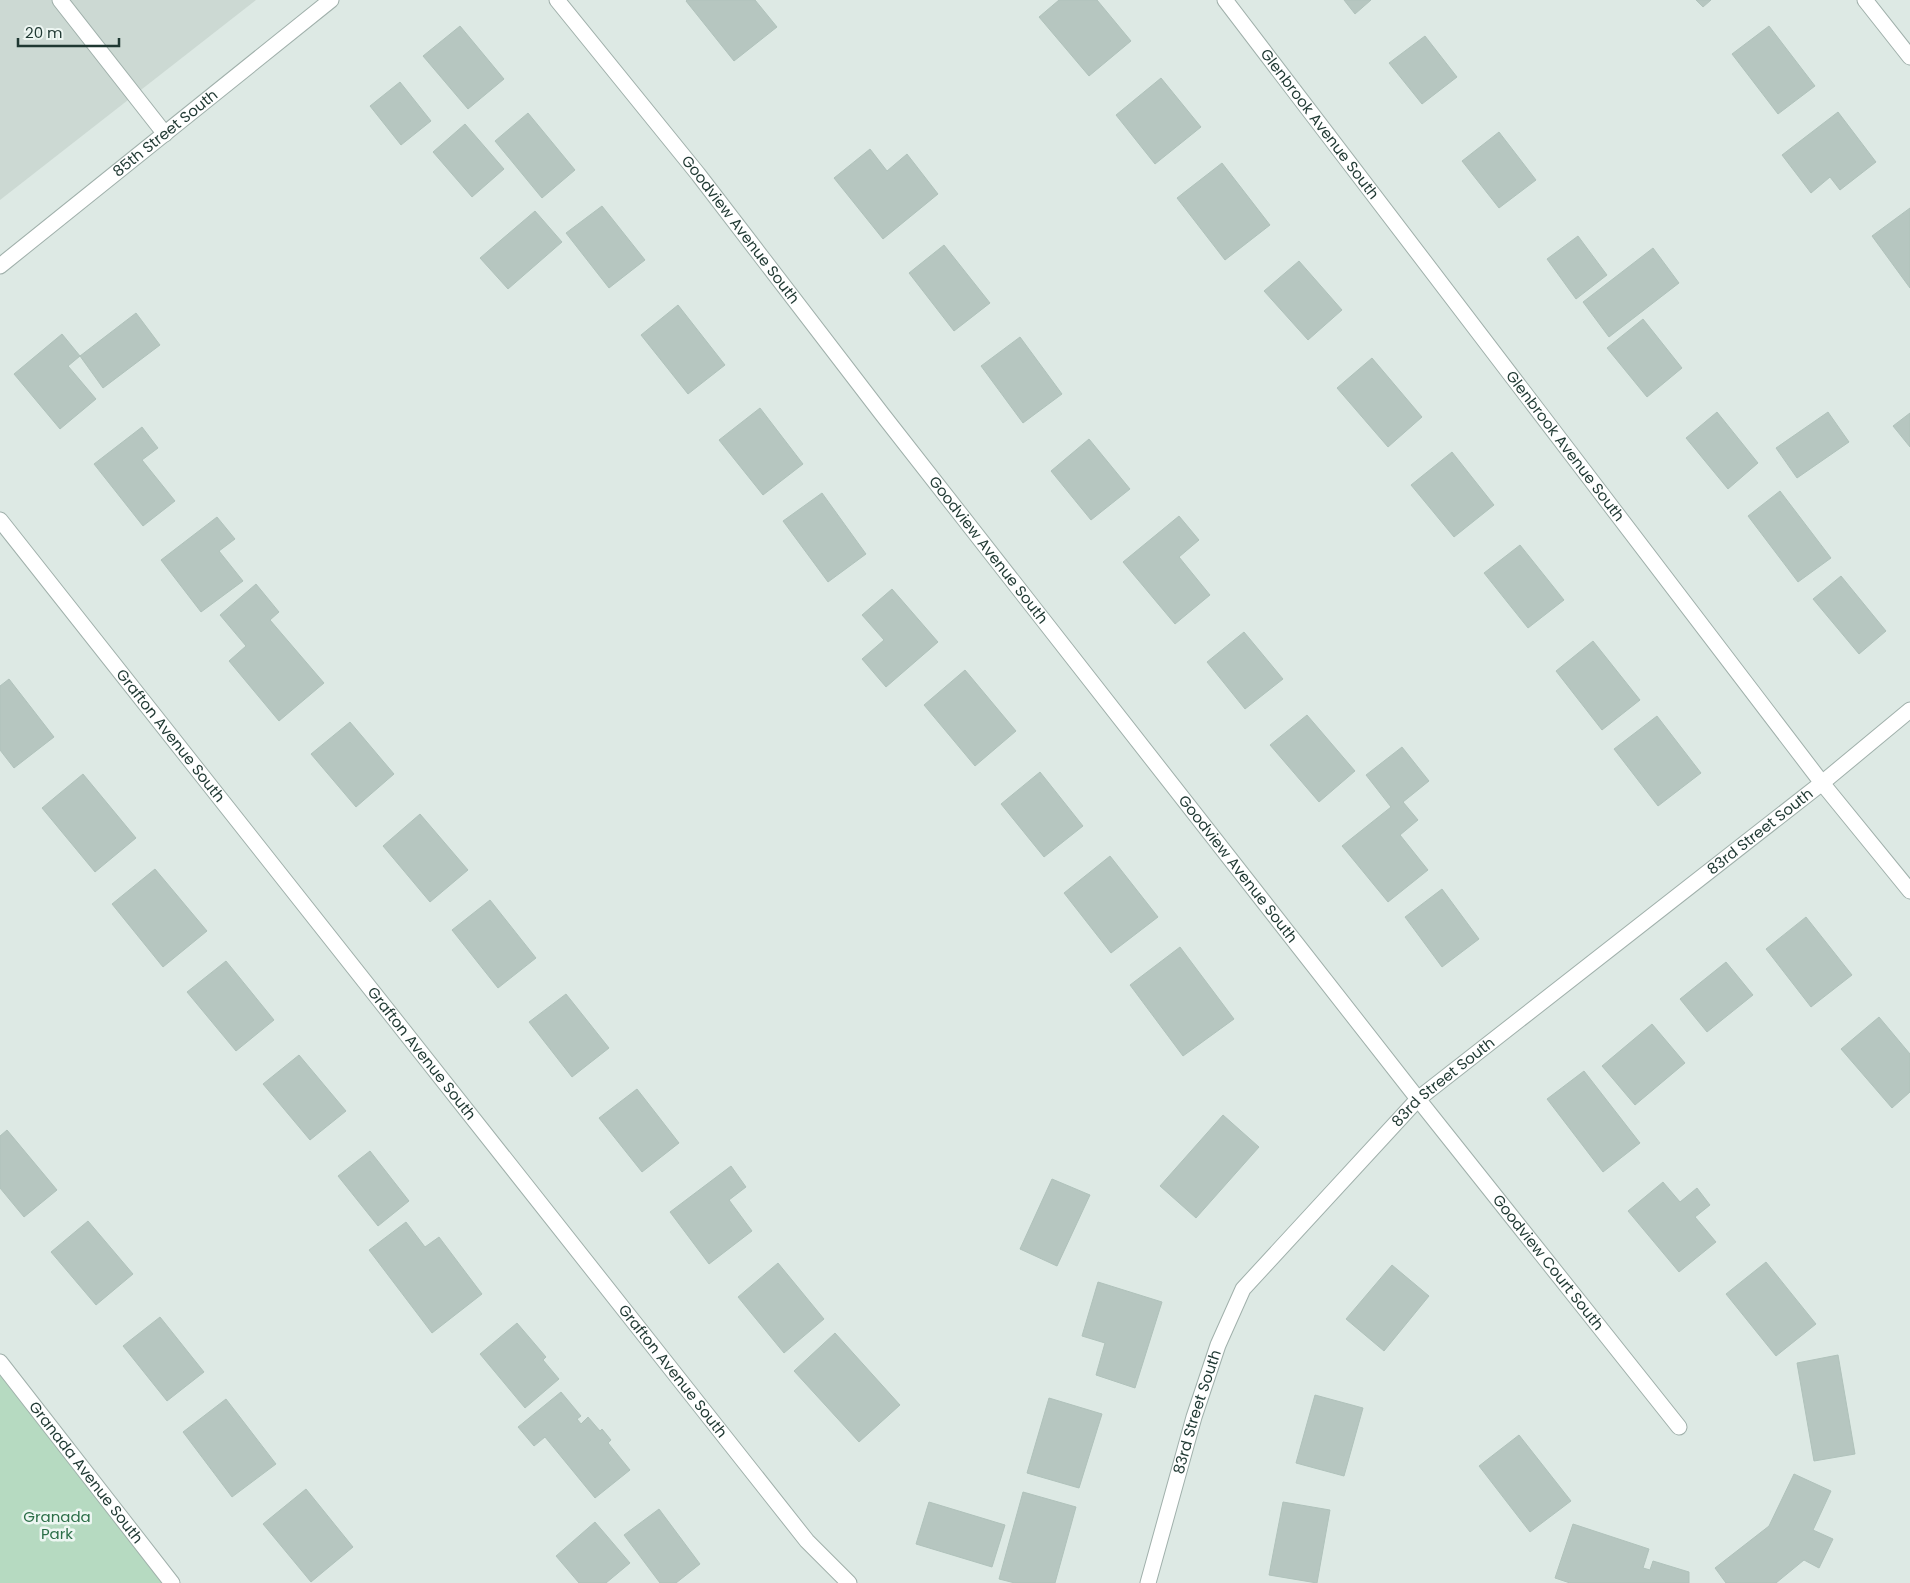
<svg xmlns="http://www.w3.org/2000/svg" width="1910" height="1583" viewBox="0 0 1910 1583" font-family="Poppins,sans-serif">
	<rect width="100%" height="100%" fill="#dde9e4"/>
	<!-- built -->
	<path fill="#ccd9d3" d="M0,0H256L0,200Z"/>
	<!-- green -->
	<path fill="#b6dac1" d="M0,1362L172,1583H0Z"/>
	<!-- building -->
	<g fill="#b6c6c0" stroke="#b0c2bb">
		<path d="M687,0H755L777,27L734,61L686,1Z"/>
		<path d="M1059,0H1097L1131,41L1089,76L1039,17Z"/>
		<path d="M1344,0H1371L1355,14Z"/>
		<path d="M1696,0H1711L1703,7Z"/>
		<path d="M460,26L504,79L468,109L423,56Z"/>
		<path d="M1769,26L1815,86L1778,114L1732,54Z"/>
		<path d="M1425,36L1457,77L1422,104L1389,63Z"/>
		<path d="M1161,78L1201,127L1155,164L1116,115Z"/>
		<path d="M400,82L431,121L401,145L370,106Z"/>
		<path d="M1838,112L1876,162L1840,190L1830,177L1811,193L1782,155Z"/>
		<path d="M528,113L575,170L542,198L495,141Z"/>
		<path d="M465,124L504,169L472,197L433,152Z"/>
		<path d="M1499,132L1536,180L1499,208L1462,161Z"/>
		<path d="M870,149L887,171L907,154L938,194L883,239L834,178Z"/>
		<path d="M1222,163L1270,225L1225,260L1177,198Z"/>
		<path d="M602,206L645,260L609,288L566,233Z"/>
		<path d="M1910,208V288L1872,236Z"/>
		<path d="M535,211L562,242L508,289L480,258Z"/>
		<path d="M1578,236L1607,275L1576,299L1547,259Z"/>
		<path d="M944,245L990,303L954,331L909,273Z"/>
		<path d="M1653,248L1679,283L1609,337L1583,302Z"/>
		<path d="M1299,261L1342,310L1308,340L1264,291Z"/>
		<path d="M678,305L725,365L688,394L641,335Z"/>
		<path d="M136,313L160,345L103,388L80,356Z"/>
		<path d="M1643,319L1682,368L1647,397L1607,348Z"/>
		<path d="M62,334L80,356L68,366L96,399L60,429L14,374Z"/>
		<path d="M1020,337L1062,394L1023,423L981,366Z"/>
		<path d="M1372,358L1422,417L1388,447L1337,388Z"/>
		<path d="M760,408L803,464L763,495L719,440Z"/>
		<path d="M1717,412L1758,463L1728,489L1686,438Z"/>
		<path d="M1828,412L1849,442L1797,478L1776,448Z"/>
		<path d="M1910,413V447L1893,426Z"/>
		<path d="M142,427L158,448L142,460L175,501L143,526L94,464Z"/>
		<path d="M1089,439L1130,489L1091,520L1051,471Z"/>
		<path d="M1452,452L1494,505L1454,537L1411,485Z"/>
		<path d="M1780,491L1831,558L1798,582L1748,516Z"/>
		<path d="M822,493L866,554L828,582L783,521Z"/>
		<path d="M1179,516L1199,540L1179,557L1210,595L1175,624L1123,562Z"/>
		<path d="M217,517L235,539L219,551L243,581L201,612L161,560Z"/>
		<path d="M1520,545L1564,600L1528,628L1484,573Z"/>
		<path d="M1841,576L1886,631L1859,654L1813,599Z"/>
		<path d="M256,584L279,612L270,620L324,683L279,721L229,661L246,646L220,615Z"/>
		<path d="M892,589L938,642L886,687L862,659L884,640L862,615Z"/>
		<path d="M1244,632L1283,679L1245,709L1207,662Z"/>
		<path d="M1593,641L1640,700L1602,730L1556,671Z"/>
		<path d="M965,670L1016,731L975,766L924,705Z"/>
		<path d="M9,679L54,737L14,768L0,750V686Z"/>
		<path d="M1307,715L1355,771L1319,802L1270,745Z"/>
		<path d="M1657,716L1701,773L1658,806L1614,749Z"/>
		<path d="M350,722L394,774L356,807L311,754Z"/>
		<path d="M1402,747L1429,781L1403,802L1418,820L1400,835L1428,870L1388,902L1342,846L1391,807L1366,775Z"/>
		<path d="M1040,772L1083,826L1044,857L1001,804Z"/>
		<path d="M83,774L136,838L95,872L42,808Z"/>
		<path d="M420,814L468,870L430,902L383,846Z"/>
		<path d="M1110,856L1158,917L1111,953L1064,893Z"/>
		<path d="M155,869L207,931L163,967L112,904Z"/>
		<path d="M1442,889L1479,939L1442,967L1405,917Z"/>
		<path d="M490,900L536,958L498,988L452,930Z"/>
		<path d="M1806,917L1852,975L1811,1007L1766,949Z"/>
		<path d="M1180,947L1234,1019L1183,1056L1130,985Z"/>
		<path d="M226,961L274,1020L236,1051L187,992Z"/>
		<path d="M1726,962L1753,995L1707,1032L1680,999Z"/>
		<path d="M566,994L609,1048L572,1077L529,1022Z"/>
		<path d="M1879,1017L1910,1054V1092L1892,1108L1841,1049Z"/>
		<path d="M1652,1024L1685,1063L1635,1105L1602,1066Z"/>
		<path d="M299,1055L346,1111L310,1140L263,1084Z"/>
		<path d="M1584,1071L1640,1143L1603,1172L1547,1099Z"/>
		<path d="M637,1089L679,1143L642,1172L599,1118Z"/>
		<path d="M1223,1115L1259,1147L1196,1218L1160,1186Z"/>
		<path d="M7,1130L57,1190L24,1217L0,1188V1136Z"/>
		<path d="M370,1151L409,1201L378,1226L338,1176Z"/>
		<path d="M731,1166L746,1187L729,1200L752,1231L709,1264L670,1212Z"/>
		<path d="M1052,1179L1090,1195L1057,1266L1020,1249Z"/>
		<path d="M1663,1182L1680,1202L1697,1188L1710,1205L1695,1217L1716,1242L1679,1272L1628,1211Z"/>
		<path d="M88,1221L133,1274L96,1305L51,1252Z"/>
		<path d="M406,1222L425,1247L439,1237L482,1294L432,1333L369,1250Z"/>
		<path d="M1766,1262L1816,1324L1776,1356L1726,1294Z"/>
		<path d="M778,1263L824,1319L784,1353L738,1297Z"/>
		<path d="M1392,1265L1429,1296L1384,1351L1346,1319Z"/>
		<path d="M1098,1282L1162,1302L1135,1388L1096,1375L1105,1343L1082,1336Z"/>
		<path d="M160,1317L204,1372L167,1401L123,1346Z"/>
		<path d="M517,1323L546,1357L543,1360L559,1379L525,1408L480,1354Z"/>
		<path d="M835,1333L900,1405L859,1442L794,1371Z"/>
		<path d="M1838,1355L1855,1454L1814,1461L1797,1363Z"/>
		<path d="M561,1392L581,1416L577,1419L581,1424L588,1417L600,1431L602,1429L611,1440L608,1443L630,1470L595,1498L545,1437L534,1446L518,1427Z"/>
		<path d="M1315,1395L1363,1408L1344,1476L1296,1463Z"/>
		<path d="M1049,1398L1102,1414L1079,1488L1027,1473Z"/>
		<path d="M226,1399L276,1464L232,1497L183,1432Z"/>
		<path d="M1519,1435L1571,1501L1530,1532L1479,1466Z"/>
		<path d="M1794,1474L1831,1491L1813,1530L1833,1539L1819,1568L1804,1560L1776,1583H1726L1715,1568L1769,1526Z"/>
		<path d="M306,1489L353,1547L311,1582L263,1524Z"/>
		<path d="M1023,1492L1076,1507L1055,1583H1015L999,1579Z"/>
		<path d="M929,1502L1005,1525L992,1567L916,1544Z"/>
		<path d="M1283,1502L1330,1510L1317,1583L1269,1575Z"/>
		<path d="M659,1509L700,1564L676,1583H660L624,1535Z"/>
		<path d="M595,1522L630,1563L606,1583H579L556,1556Z"/>
		<path d="M1573,1524L1649,1549L1643,1568L1650,1570L1653,1561L1689,1572V1583H1570L1555,1578Z"/>
	</g>
	<g fill="none" stroke-linecap="round" stroke-linejoin="round">
		<defs>
			<path id="service" d="M60,0L165,134"/>
			<g id="minor">
				<path id="s1" d="M557,0L698,174L882,414L1418,1099L1679,1427"/>
				<path id="s2" d="M1225,0L1822,783L1910,891"/>
				<path d="M1865,0L1910,57"/>
				<path id="s3" d="M0,520L807,1541L849,1583"/>
				<path id="s4" d="M0,1362L172,1583"/>
				<path id="s5" d="M1148,1583L1194,1417L1218,1345L1243,1289L1418,1099L1822,783L1910,710"/>
			</g>
			<g id="tertiary">
				<path id="s6" d="M0,266L331,0"/>
			</g>
		</defs>
		<!-- service casing -->
		<use href="#service" stroke="#a0b0ab" stroke-width="17"/>
		<!-- minor casing -->
		<use href="#minor" stroke="#a0b0ab" stroke-width="17"/>
		<!-- tertiary casing -->
		<use href="#tertiary" stroke="#a0b0ab" stroke-width="17"/>
		<!-- service -->
		<use href="#service" stroke="#fff" stroke-width="15"/>
		<!-- minor -->
		<use href="#minor" stroke="#fff" stroke-width="15"/>
		<!-- tertiary -->
		<use href="#tertiary" stroke="#fff" stroke-width="15"/>
	</g>
	<g text-anchor="middle" stroke-width="5" stroke-linejoin="round" paint-order="stroke">
		<!-- street labels -->
		<g font-size="15" fill="#1f3832" stroke="#edf6f2">
			<text dy="5" stroke="none"><textPath href="#s2" startOffset="156">Glenbrook Avenue South</textPath></text>
			<text dy="5" stroke="none"><textPath href="#s6" startOffset="212">85th Street South</textPath></text>
			<text dy="5" stroke="none"><textPath href="#s1" startOffset="294">Goodview Avenue South</textPath></text>
			<text dy="5" stroke="none"><textPath href="#s2" startOffset="561">Glenbrook Avenue South</textPath></text>
			<text dy="5" stroke="none"><textPath href="#s1" startOffset="699">Goodview Avenue South</textPath></text>
			<text dy="5" stroke="none"><textPath href="#s3" startOffset="275">Grafton Avenue South</textPath></text>
			<text dy="5" stroke="none"><textPath href="#s5" startOffset="1002">83rd Street South</textPath></text>
			<text dy="5" stroke="none"><textPath href="#s1" startOffset="1104">Goodview Avenue South</textPath></text>
			<text dy="5" stroke="none"><textPath href="#s3" startOffset="680">Grafton Avenue South</textPath></text>
			<text dy="5" stroke="none"><textPath href="#s5" startOffset="598">83rd Street South</textPath></text>
			<text dy="5" stroke="none"><textPath href="#s1" startOffset="1605">Goodview Court South</textPath></text>
			<text dy="5" stroke="none"><textPath href="#s3" startOffset="1085">Grafton Avenue South</textPath></text>
			<text dy="5" stroke="none"><textPath href="#s5" startOffset="178">83rd Street South</textPath></text>
			<text dy="5" stroke="none"><textPath href="#s4" startOffset="140">Granada Avenue South</textPath></text>
		</g>
		<!-- park labels -->
		<g font-size="15" fill="#2b6e47" stroke="#edf6f2">
			<text x="57" y="1522">Granada<tspan x="57" dy="17">Park</tspan></text>
		</g>
	</g>
	<!-- scale -->
	<path d="M18 38v8h101v-8" fill="none" stroke="#1f3832" stroke-width="2.5"/>
	<text x="25" y="38" font-size="15" fill="#1f3832" stroke="#edf6f2" stroke-width="4" paint-order="stroke">20 m</text>
</svg>
